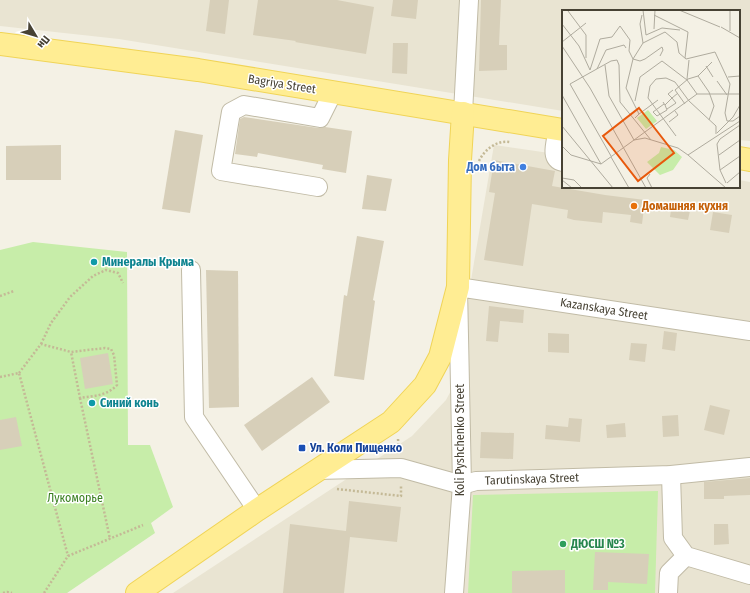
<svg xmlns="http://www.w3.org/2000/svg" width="750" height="593" viewBox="0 0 750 593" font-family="'Fira Sans Condensed',sans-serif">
	<rect width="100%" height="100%" fill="#f4f1e5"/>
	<!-- residential -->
	<g fill="#e9e4d2">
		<path d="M0,0H750V141L739,140V11H563V111L119,39L0,26Z"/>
		<path d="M494,145L563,155V187H739V180L750,182V593H173L412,436L446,400L461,372L470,286Z"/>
	</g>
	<!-- green -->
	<g fill="#c7eda9">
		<path d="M33,242L127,252L128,445H150L173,507L151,523L155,533L67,593H0V250Z"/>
		<path d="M658,491L655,593H468L473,495Z"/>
	</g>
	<!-- building -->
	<g fill="#d7cfb9">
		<path d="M210,0H229L225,34L206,31Z"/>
		<path d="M258,0H337L374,7L366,54L295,42L296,41L253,35Z"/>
		<path d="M393,0H418L416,19L391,16Z"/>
		<path d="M481,0H501L499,45H507V70L479,71Z"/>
		<path d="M393,43H408L407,74L392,73Z"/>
		<path d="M244,117L318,128L325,127L352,131L346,173L322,169L323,165L258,153L257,157L235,154L240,119Z"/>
		<path d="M175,130L203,135L190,213L162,209Z"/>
		<path d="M61,145V180H6V146Z"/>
		<path d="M494,160L555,171L552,186L605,195L645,200L642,224L630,222L631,215L603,212L602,223L574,220L567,218L568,210L532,204L523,266L484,260L495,193L489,192Z"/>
		<path d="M367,175L392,179L386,211L362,209Z"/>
		<path d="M672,203L691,206L688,220L670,217Z"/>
		<path d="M713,212L732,215L729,233L710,230Z"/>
		<path d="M357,236L384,241L373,300L375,301L364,380L334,376L344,295L347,296Z"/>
		<path d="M206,270L238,271L239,407L209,408Z"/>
		<path d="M489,306L524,310L523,323L500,321L498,342L486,341Z"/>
		<path d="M664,331L677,333L675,351L662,349Z"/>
		<path d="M548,333L569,334V353L548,352Z"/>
		<path d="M631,343L647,344L645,362L629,360Z"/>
		<path d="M108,353L113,384L85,389L80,358Z"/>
		<path d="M312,377L330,402L262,451L244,425Z"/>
		<path d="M710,405L730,410L724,435L704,430Z"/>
		<path d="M678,415L679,436L663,437L662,416Z"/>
		<path d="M16,417L22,446L0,450V420Z"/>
		<path d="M569,418L582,419L580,442L545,439L546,425L568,427Z"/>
		<path d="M625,423L626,437L607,438L606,425Z"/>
		<path d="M481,432L514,433L513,459L480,458Z"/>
		<path d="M750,478V495L724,496V499H704V482Z"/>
		<path d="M349,501L401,507L397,542L350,537L344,593H283L290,524L346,531Z"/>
		<path d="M714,524H728L729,544L714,545Z"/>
		<path d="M595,552L649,554L647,584L608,582V590H593Z"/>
		<path d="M565,570V593H512V571Z"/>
	</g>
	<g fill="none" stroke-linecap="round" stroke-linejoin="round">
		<defs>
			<g id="minor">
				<path d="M463,113L469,0"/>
				<path d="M558,129C557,139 548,160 563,162"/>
				<path d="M318,187L221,171L231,112L244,105L320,118L333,92"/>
				<path d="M191,270L194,417L257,510"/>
				<path d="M316,470L401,468L462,485L476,481L671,475L750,467"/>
				<path d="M671,475L673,538L686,556L750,575"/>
				<path d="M454,593L462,485L458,287L750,331"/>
				<path d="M668,593L669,573L686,556"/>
			</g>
			<g id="major">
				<path d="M0,44L198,70L563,130"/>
				<path d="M739,158L750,160"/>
				<path d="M137,593L257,510L391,422L425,385L440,357L458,287L460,160L463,113"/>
			</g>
		</defs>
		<!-- minor casing -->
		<use href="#minor" stroke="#c1bba6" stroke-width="20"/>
		<!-- major casing -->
		<use href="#major" stroke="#f0d457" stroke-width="24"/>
		<!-- path -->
		<g stroke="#c4b996" stroke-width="2.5" stroke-dasharray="2 2" stroke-linecap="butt">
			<path d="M479,161C485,149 497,140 510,142"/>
			<path d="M0,296L14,291"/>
			<path d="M41,344L51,323L70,297L93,276L106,270L118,273L123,283"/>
			<path d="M19,373L41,344L71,352L105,348L111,349L114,355L117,385C107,396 93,396 80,398L71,352"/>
			<path d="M0,377L19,373L68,556"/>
			<path d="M80,398L110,539"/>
			<path d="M398,439L399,452"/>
			<path d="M337,489L401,496V485"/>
			<path d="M3,593L7,592L12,593"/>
			<path d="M44,593L68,556L143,525"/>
		</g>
		<!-- minor -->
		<use href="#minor" stroke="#fff" stroke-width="18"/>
		<!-- major -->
		<use href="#major" stroke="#ffed93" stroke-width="22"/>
	</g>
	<!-- markers -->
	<circle fill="#3f7fe0" stroke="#fff" stroke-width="1.5" cx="523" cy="167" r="4"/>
	<circle fill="#e8710a" stroke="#fff" stroke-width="1.5" cx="634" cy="206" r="4"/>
	<g fill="#0f9aa8" stroke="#fff" stroke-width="1.5">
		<circle cx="94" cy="262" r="4"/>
		<circle cx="92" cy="403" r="4"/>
	</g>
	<rect fill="#1a4fb4" stroke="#fff" stroke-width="1.5" x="298" y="444" width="8" height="8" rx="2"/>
	<circle fill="#2e9e5b" stroke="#fff" stroke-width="1.5" cx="563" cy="544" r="4"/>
	<g text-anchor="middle" stroke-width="3" stroke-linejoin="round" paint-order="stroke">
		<!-- street labels -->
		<g font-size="12" fill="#474234" stroke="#fff">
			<text transform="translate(282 84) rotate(9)" y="4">Bagriya Street</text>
			<text transform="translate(604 309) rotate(9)" y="4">Kazanskaya Street</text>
			<text transform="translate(460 440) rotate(-90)" y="4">Koli Pyshchenko Street</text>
			<text transform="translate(532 479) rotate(-2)" y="4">Tarutinskaya Street</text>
		</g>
		<!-- shop labels -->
		<g font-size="12" font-weight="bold" fill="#366cbe" stroke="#fff" text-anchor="end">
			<text x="515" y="171">Дом быта</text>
		</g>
		<!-- food labels -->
		<g font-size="12" font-weight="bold" fill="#c56008" stroke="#fff" text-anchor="start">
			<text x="642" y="210">Домашняя кухня</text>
		</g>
		<!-- culture labels -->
		<g font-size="12" font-weight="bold" fill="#0d838f" stroke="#fff" text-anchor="start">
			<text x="102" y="266">Минералы Крыма</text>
			<text x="100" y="407">Синий конь</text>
		</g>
		<!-- transit labels -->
		<g font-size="12" font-weight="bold" fill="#164399" stroke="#fff" text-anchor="start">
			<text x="310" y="452">Ул. Коли Пищенко</text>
		</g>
		<!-- park labels -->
		<g font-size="12" fill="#3a8021" stroke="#fff">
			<text x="75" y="502">Лукоморье</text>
		</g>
		<!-- leisure labels -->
		<g font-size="12" font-weight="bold" fill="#27864d" stroke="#fff" text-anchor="start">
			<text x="571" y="548">ДЮСШ №3</text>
		</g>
	</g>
	<!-- overview -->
	<g transform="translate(562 10)">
		<rect width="178" height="178" fill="#f4f1e5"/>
		<path d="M86,100L95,111L84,119L75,108ZM99,137L112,140L120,147L111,160L98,165L85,152L97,143Z" fill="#c7eda9"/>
		<path fill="none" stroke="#afab9e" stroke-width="1" d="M81,0L84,25L100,18L118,20M117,0L158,17M168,0V21M6,1L24,25V48M80,5L78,14L81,33M92,5L126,22L123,48M0,14L17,36L28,60M159,17L178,28M92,19L93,0M0,32L24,13M0,36L28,78L84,178M71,49L81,33L103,22L115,32L117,43L124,49L153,42L168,74L163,103L165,111H171L178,106M71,49L64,78L77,104L73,108M71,49L78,51L83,49L100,37L101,40L98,46M43,55L47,86L72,130L135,84H178M144,56L151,67M35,59L44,40L62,35L64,38M28,60L38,29L50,27L58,16L68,30L67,41L71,49M136,66L147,82L152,96L147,110M166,67L178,66M125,69L127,50M155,71L165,85M111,80L106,84L110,88L116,83M0,85L39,154M73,91L78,67L100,51L125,70L135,84M101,92L103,95L110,88M102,94L91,102L95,106L105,100L103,95M123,94L113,80L126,69L136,66L150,52M105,99L114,93L110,88M77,104L96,90M107,112L116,105L113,101M0,116L51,178M155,123L171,107L178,95M114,126L86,88L88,76L94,69L104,68L113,72L127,91L154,116V124M0,136L9,145L39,154L61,138M61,138L72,130L83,128L116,138L126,145L178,111M126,145L164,178M157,145L178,130M49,146L8,74L49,51L55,50L57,55L58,92L89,130M49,147L67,178M158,160L178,146M88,164L85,168L90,178M0,168L12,170L20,178M0,170L10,178M164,173L158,160L155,134L158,129L178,115M165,173L178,162"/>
		<path fill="#e8590c" fill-opacity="0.15" stroke="#e8590c" stroke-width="2" d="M77,98L112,143L76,171L41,126Z"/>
		<rect width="178" height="178" fill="none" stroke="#474234" stroke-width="2"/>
	</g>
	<!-- north arrow -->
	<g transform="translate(36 36) rotate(128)" stroke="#ffffff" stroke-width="3" paint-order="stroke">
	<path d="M0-3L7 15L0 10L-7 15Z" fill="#474234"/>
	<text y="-6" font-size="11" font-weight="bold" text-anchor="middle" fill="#474234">Пн</text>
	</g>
</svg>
